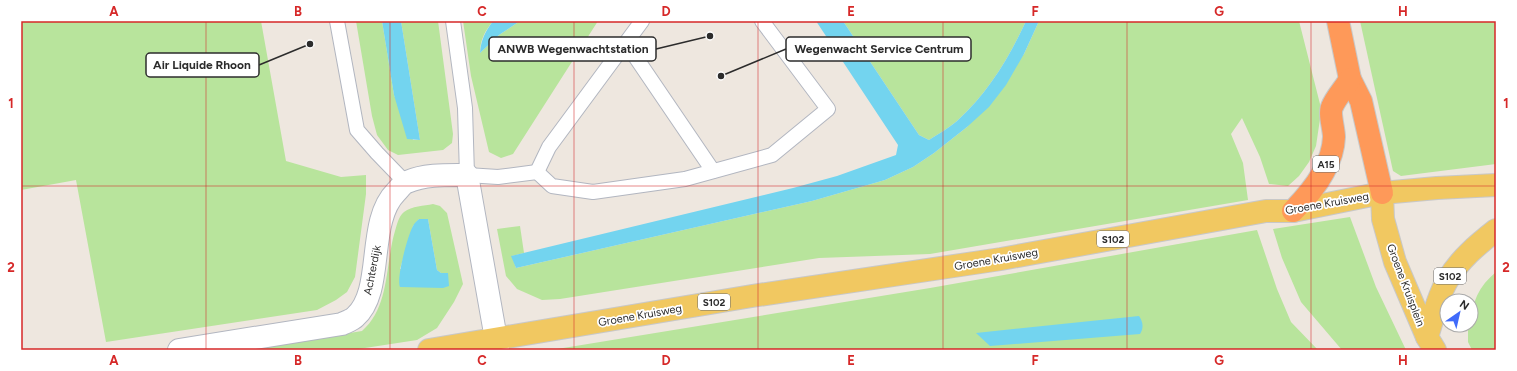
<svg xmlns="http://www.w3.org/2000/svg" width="1517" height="371" viewBox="0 0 1517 371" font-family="Figtree,sans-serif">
	<rect width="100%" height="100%" fill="#eee7df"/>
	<!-- green -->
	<g fill="#b8e49c" fill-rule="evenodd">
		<path d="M21,21H261L286,161L341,177L366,175V194L355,277L347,292L336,300L317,310L106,342L76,180L21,190Z"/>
		<path d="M356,21H382L394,95L413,140H420L401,21H438L453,134L452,143L443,150L398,155L388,150L377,135L372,116Z"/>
		<path d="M463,21H493C485,31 480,40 480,53L499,35L520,21H598L513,154L501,158L489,152L471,76Z"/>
		<path d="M843,21H1026C1009,58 988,93 957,121C949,128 938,134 929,140L919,135Z"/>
		<path d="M1039,21H1299L1320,104V119L1316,146L1309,162L1299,176L1288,186L1269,184L1260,157L1242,118L1231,134L1243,163L1248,200L930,254L819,258L560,299L542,300L517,289L506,276L497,229L520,226L524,253L512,256L516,268L812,201L885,180L913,167L934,153L967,127L1024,54Z"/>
		<path d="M1360,21H1496V164L1401,176L1393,171Z"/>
		<path d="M433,204L440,206L447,213L463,284L454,302L437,328L417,340L352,350H246L362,331C390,307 385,264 395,231C397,225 398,217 404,212C412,206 424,206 433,204ZM419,219H428L437,270L441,273L400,269L413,226Z"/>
		<path d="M1350,217L1376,287L1406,350H1342L1301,302L1282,258L1273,229Z"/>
		<path d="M1257,230L1277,289L1291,322L1318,350H551L930,288Z"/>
		<path d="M1496,272V350H1472L1468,342V325H1471C1471,303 1479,286 1496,272Z"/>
	</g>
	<!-- water -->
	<g fill="#73d4ef">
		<path d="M382,21H401L420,140L407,139L394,95Z"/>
		<path d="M493,21H520L499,35L480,53C481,40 485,32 493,21Z"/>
		<path d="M816,21H843L919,135L929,140C938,134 949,128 957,121C988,93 1009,58 1026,21H1039L1024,54L1006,85L989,107L967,127L934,153L913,167L885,180L812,201L516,268L511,256L793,188L837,176L896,155L898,145Z"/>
		<path d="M419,219H428L437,270L441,273H448L449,286L443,288L400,287C396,278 408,235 413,226C414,223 417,221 419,219Z"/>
		<path d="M1139,316C1143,322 1144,328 1140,334L990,346L976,333Z"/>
	</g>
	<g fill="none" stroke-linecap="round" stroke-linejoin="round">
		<defs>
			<g id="lane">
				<path d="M337,21L357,130L377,153L405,182"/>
				<path d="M453,21L465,108L467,175L498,177L537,172"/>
				<path d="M626,43L713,171"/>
				<path d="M537,172L552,186L593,192L685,179L772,155L828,109L762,21"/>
				<path d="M537,172L549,147L642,21"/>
			</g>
			<path id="street" d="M179,350L342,324C346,322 352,320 355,317C385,291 366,222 396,192C399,189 403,183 407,182C425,174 448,175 467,175L498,350"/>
			<g id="primary">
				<path d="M1382,193L1383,219L1395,262L1427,337L1435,350"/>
				<path d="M1427,337C1433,319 1437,298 1447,281C1459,260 1477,245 1496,230"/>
				<path d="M429,350L752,296L1001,259L1266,211H1293L1382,193L1437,188L1496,185"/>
			</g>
			<g id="highway">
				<path d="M1338,21L1350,79L1361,101L1382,193"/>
				<path d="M1293,211C1312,192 1333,166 1334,137C1334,129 1329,114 1332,107C1336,97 1345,88 1350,79"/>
			</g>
		</defs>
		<!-- lane casing -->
		<use href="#lane" stroke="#b2b6c0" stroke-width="16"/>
		<!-- street casing -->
		<use href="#street" stroke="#b2b6c0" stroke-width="24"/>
		<!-- primary casing -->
		<use href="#primary" stroke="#c8c8c8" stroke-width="24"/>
		<!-- highway casing -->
		<use href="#highway" stroke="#c8c8c8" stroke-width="24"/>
		<!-- lane -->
		<use href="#lane" stroke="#fff" stroke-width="14"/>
		<!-- street -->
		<use href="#street" stroke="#fff" stroke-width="22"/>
		<!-- primary -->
		<use href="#primary" stroke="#f1c861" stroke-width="22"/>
		<!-- highway -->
		<use href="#highway" stroke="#fe9959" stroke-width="22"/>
	</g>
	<!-- grid -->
	<path fill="none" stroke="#d62828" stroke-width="1" stroke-opacity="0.55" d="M206,21V350M390,21V350M574,21V350M758,21V350M943,21V350M1127,21V350M1311,21V350M21,186H1496"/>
	<g text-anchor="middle" stroke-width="3.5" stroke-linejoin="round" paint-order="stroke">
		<!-- shield labels -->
		<g fill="#fff" stroke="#6b6b6b" stroke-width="1">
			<rect x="1313" y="156" width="26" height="16" rx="3"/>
			<rect x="1097" y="231" width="32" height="16" rx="3"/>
			<rect x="1434" y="268" width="32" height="16" rx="3"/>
			<rect x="698" y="294" width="32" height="16" rx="3"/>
		</g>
		<g font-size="10" font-weight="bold" fill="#2c2c2c">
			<text x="1326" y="168">A15</text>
			<text x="1113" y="243">S102</text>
			<text x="1450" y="280">S102</text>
			<text x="714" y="306">S102</text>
		</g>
		<!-- street labels -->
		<g font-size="11" fill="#2c2c2c" stroke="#fff">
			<text transform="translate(1327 203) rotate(-10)" y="4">Groene Kruisweg</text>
			<text transform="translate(996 259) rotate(-10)" y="4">Groene Kruisweg</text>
			<text transform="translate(372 270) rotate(-79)" y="4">Achterdijk</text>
			<text transform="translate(1406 285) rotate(69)" y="4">Groene Kruisplein</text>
			<text transform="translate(640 315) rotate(-10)" y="4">Groene Kruisweg</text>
		</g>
	</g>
	<!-- callouts -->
	<path fill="none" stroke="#2c2c2c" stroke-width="1.5" d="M721 76L786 49M710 36L656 49M310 44L259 65"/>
	<g fill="#2c2c2c" stroke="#fff" stroke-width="1.5">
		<circle cx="721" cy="76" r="4"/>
		<circle cx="710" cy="36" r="4"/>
		<circle cx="310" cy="44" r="4"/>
	</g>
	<g fill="#fff" stroke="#2c2c2c" stroke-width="1.5">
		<rect x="786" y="37" width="185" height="24" rx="4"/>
		<rect x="489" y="37" width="167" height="24" rx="4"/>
		<rect x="146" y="53" width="113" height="24" rx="4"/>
	</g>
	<g font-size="12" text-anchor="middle" font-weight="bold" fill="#2c2c2c">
		<text x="879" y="53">Wegenwacht Service Centrum</text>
		<text x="573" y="53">ANWB Wegenwachtstation</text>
		<text x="202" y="69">Air Liquide Rhoon</text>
	</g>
	<!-- border -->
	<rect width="1517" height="371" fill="none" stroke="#ffffff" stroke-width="44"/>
	<!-- north arrow -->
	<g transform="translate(1459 313) rotate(34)"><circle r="19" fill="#ffffff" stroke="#ababab"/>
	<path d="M0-3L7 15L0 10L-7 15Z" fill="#406bfa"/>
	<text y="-6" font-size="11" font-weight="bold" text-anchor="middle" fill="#2c2c2c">N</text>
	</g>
	<rect x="22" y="22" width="1473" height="327" fill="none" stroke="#d62828" stroke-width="1.5"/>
	<g font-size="13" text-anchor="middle" font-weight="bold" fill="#d62828">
		<text x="114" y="16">A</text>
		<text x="298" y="16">B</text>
		<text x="482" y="16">C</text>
		<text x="666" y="16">D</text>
		<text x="851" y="16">E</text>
		<text x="1035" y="16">F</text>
		<text x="1219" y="16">G</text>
		<text x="1403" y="16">H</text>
		<text x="11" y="108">1</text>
		<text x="1506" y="108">1</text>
		<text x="11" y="272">2</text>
		<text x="1506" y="272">2</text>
		<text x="114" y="365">A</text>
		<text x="298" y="365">B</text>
		<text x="482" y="365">C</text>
		<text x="666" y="365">D</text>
		<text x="851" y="365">E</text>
		<text x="1035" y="365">F</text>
		<text x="1219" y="365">G</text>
		<text x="1403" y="365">H</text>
	</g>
</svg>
